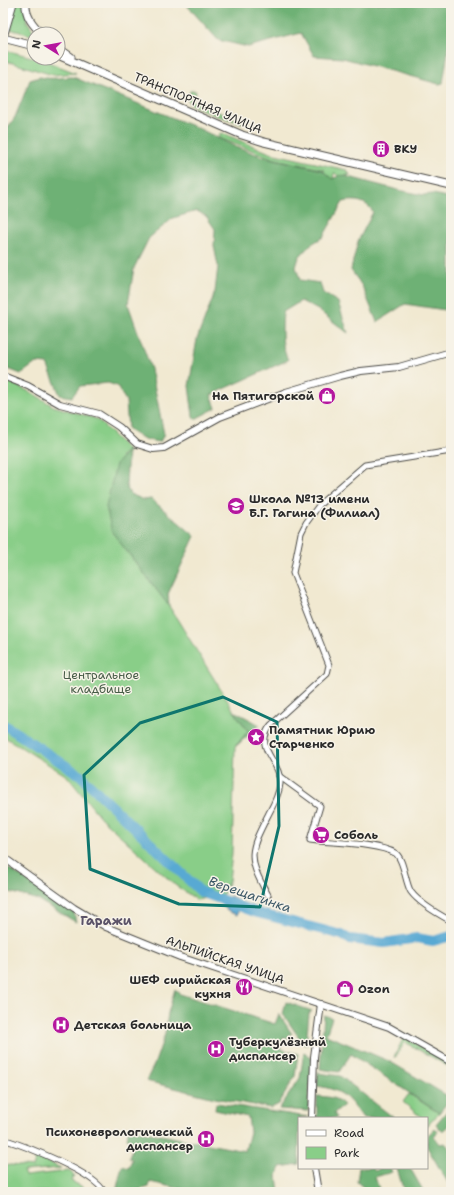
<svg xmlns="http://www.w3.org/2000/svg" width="454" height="1195" viewBox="0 0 454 1195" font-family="'Shantell Sans',sans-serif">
	<rect width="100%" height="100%" fill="#f7f3e8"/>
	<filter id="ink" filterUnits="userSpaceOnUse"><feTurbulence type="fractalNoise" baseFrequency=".025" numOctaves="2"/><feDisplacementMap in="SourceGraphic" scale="8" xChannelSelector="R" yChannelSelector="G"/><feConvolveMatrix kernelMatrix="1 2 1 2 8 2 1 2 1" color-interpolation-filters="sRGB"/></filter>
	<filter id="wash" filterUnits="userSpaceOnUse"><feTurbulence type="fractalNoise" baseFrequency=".012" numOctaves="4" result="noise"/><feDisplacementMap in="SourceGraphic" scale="16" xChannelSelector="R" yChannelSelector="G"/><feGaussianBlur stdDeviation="0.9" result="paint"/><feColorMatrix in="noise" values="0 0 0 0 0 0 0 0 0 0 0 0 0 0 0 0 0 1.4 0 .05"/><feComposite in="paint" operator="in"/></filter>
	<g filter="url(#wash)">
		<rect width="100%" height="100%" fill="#f1e9d1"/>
		<!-- green -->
		<g fill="#89ce88" stroke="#5a7c5a">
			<path d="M3,3H24L27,21L35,34L34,36L3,27Z"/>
			<path d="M5,50L43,60L76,73L53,75L3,60Z"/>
			<path d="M190,91H196L192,101L243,122L242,123L217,116L190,104L188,100Z"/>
			<path d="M222,133L270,153L347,170L350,175L338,176L335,173L333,176L334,178L332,179L323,171L325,170L272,158L219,138V134Z"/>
			<path d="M3,379L34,394L53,406L97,419L128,450L121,456L112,532L169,606L234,711L248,731L235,747L232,853L229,881L223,894L197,900L175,885L101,818L67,776L3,736Z"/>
			<path d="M404,1037L451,1064V1068L405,1042L395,1058L394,1057Z"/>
			<path d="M409,1094L439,1113L427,1126V1118H422L403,1102Z"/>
			<path d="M36,1157L61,1168L23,1171L25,1176L69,1171L74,1175L71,1181L85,1188V1192H3V1166L11,1165L33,1167Z"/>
		</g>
		<!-- forest -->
		<g fill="#6eb174" stroke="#4c6e50">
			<path d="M185,3H451V33L443,83L439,84L343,58L314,56L301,33L248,47L218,40Z"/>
			<path d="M40,77C52,80 62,77 73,77L200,129L236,147L261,156L322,170L332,179L341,175L398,190L424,195L433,194L451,198V294L445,310L405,304L377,322L362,286L351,270L358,241L373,212C367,201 355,199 343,202L323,237L310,245L299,257L296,267L300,280L320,283L323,293L338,302L348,333L318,310L301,301L283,312C282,330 280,344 288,360L211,395L216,408L195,419L193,416L189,386L197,339L215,292L218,266L214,246L215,229L206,216L197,211L173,218L149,238L134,268L128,304L151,369L164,434L160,442C147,441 138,437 128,429L126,401L117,386L108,383L80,386L72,397L60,395L47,364L36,363L21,374L3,367V135L15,117L30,80Z"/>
			<path d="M128,450L126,486L130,494L144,500L151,499L195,536L168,594L169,606L112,532L106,507L116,464Z"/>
			<path d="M234,711L260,725L235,747L248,731Z"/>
			<path d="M8,868L74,912L76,922L38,900L3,890V883Z"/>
			<path d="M175,989L180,994L275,1024L279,1014L292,1034H289L288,1038L283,1037L281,1049L298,1054L295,1076L279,1104L271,1108L215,1098L146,1081L154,1065L165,1034L168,1013Z"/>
			<path d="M286,1002L312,1011L309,1013L306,1045L302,1042L283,1014Z"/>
			<path d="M324,1015L332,1018L326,1035L389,1061L451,1098L439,1113L351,1054L339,1072L320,1069Z"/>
			<path d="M304,1052L312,1058L308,1111L279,1109L300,1078Z"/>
			<path d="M318,1073L340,1076L394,1118H363C348,1098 344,1090 317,1086Z"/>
			<path d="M317,1096C327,1097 337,1097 344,1105L334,1113L337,1118H317Z"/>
			<path d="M216,1103L308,1117L299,1118V1164L280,1167L277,1176L279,1192H196L150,1182L149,1187L131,1192H116L122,1166L129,1168L132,1159L129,1158L133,1146L131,1145L132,1141L127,1138L129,1129L245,1151L250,1132L248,1117L215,1110Z"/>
			<path d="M451,1106V1124L442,1131L436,1124Z"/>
			<path d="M435,1128L438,1132L434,1136L440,1144L445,1143L451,1150V1188L427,1147V1136Z"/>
			<path d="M359,1168H372L375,1171L381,1168H390L392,1172L375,1177L380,1192H369L357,1182Z"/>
			<path d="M397,1168H410L424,1192H404Z"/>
		</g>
		<!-- water -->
		<path fill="#59a9d3" stroke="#426a7f" d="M231,896L240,903L237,915L227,911L223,905L226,898Z"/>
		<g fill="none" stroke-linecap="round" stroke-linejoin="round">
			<!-- river -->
			<path stroke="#59a9d3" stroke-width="10" d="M3,724L80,775L201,892L258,913L342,935L349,939L384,943L417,938L433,941L451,936"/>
		</g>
	</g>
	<g filter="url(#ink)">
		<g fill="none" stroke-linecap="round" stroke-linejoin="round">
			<defs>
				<g id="minor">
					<path d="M279,776L320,806L310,840C332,843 377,843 395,853C404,858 405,883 411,892C420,904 438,914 451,921"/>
					<path d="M268,895C246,857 250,850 269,813C274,804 279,794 280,784C282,761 252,749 271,725L327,674L329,665L293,573L301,533L306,523L320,504L365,465L451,451"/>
					<path d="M3,1139C25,1146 94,1172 104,1192"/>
				</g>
				<g id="tertiary">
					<path d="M3,376L28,386L60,404L99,414L119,427L137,444L153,449L164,448L220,417L286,392L340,376L361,371L399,367L451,352"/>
					<path d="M3,857L74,908L106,927L180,957L389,1027L451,1062"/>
					<path d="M312,1118L314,1057L321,1004"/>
					<path d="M314,1168L318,1192"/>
				</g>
				<g id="secondary">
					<path d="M26,3C25,16 33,25 42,34"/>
					<path d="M3,37L13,3"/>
					<path d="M3,38L34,46"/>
					<path d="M58,48L71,57"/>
					<path d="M58,55L242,135L264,142L451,186"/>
				</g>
			</defs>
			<!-- minor casing -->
			<use href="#minor" stroke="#494844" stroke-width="7"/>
			<!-- tertiary casing -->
			<use href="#tertiary" stroke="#494844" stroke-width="8"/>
			<!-- secondary casing -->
			<use href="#secondary" stroke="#494844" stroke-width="9"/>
			<!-- minor -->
			<use href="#minor" stroke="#fff" stroke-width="5"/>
			<!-- tertiary -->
			<use href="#tertiary" stroke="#fff" stroke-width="6"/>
			<!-- secondary -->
			<use href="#secondary" stroke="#fff" stroke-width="7"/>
		</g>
	</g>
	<!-- marked area -->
	<path fill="none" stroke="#0f766e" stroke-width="3" stroke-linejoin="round" d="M223,697L277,722L279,826L260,907L179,904L90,869L84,775L140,723Z"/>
	<!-- icons -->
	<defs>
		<symbol id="building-disc" viewBox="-11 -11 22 22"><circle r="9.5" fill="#b5179e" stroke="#f7f3e8"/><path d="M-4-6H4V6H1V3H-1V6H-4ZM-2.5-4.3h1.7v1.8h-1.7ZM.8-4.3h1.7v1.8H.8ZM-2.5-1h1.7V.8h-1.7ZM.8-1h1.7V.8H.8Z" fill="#fff"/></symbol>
		<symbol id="shop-disc" viewBox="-11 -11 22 22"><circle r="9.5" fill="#b5179e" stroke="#f7f3e8"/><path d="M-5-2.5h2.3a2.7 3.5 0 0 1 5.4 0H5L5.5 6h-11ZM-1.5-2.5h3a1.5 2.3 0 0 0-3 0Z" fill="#fff"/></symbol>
		<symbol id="school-disc" viewBox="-11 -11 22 22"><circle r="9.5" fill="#b5179e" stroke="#f7f3e8"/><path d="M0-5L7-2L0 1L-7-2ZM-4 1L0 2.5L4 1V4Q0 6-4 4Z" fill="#fff"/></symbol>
		<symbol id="sight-disc" viewBox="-11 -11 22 22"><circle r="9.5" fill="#b5179e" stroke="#f7f3e8"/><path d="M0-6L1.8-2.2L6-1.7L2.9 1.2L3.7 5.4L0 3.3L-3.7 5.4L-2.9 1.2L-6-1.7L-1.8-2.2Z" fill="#fff"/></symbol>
		<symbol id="supermarket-disc" viewBox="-11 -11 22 22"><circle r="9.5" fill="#b5179e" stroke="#f7f3e8"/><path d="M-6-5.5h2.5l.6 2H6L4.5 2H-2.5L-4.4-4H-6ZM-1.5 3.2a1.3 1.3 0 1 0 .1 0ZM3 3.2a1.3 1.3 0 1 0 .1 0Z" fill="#fff"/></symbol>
		<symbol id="restaurant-disc" viewBox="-11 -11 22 22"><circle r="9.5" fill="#b5179e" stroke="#f7f3e8"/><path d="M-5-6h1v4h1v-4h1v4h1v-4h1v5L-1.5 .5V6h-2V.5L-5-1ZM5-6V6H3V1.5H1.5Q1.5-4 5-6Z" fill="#fff"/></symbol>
		<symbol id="hospital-disc" viewBox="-11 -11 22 22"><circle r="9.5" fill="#b5179e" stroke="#f7f3e8"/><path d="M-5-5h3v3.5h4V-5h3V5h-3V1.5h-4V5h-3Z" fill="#fff"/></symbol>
	</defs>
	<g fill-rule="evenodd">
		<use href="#building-disc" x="371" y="139" width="20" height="20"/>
		<use href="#shop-disc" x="317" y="386" width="20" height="20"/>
		<use href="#school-disc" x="226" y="496" width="20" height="20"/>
		<use href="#sight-disc" x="246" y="727" width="20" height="20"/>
		<use href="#supermarket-disc" x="311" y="825" width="20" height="20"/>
		<use href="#restaurant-disc" x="234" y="977" width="20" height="20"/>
		<use href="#shop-disc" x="335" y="979" width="20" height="20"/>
		<use href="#hospital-disc" x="51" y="1015" width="20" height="20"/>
		<use href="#hospital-disc" x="206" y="1039" width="20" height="20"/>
		<use href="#hospital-disc" x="196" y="1129" width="20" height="20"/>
	</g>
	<g text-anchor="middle" stroke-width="3" stroke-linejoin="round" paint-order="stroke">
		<!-- street labels -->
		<g font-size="12" fill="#2b2b2b" stroke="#f7f3e8">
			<text transform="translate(198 103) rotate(23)" y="4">ТРАНСПОРТНАЯ УЛИЦА</text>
			<text transform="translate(225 960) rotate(19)" y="4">АЛЬПИЙСКАЯ УЛИЦА</text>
		</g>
		<!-- poi labels -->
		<g font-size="12" font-weight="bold" fill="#2b2b2b" stroke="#f7f3e8" text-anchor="start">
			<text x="394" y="153">ВКУ</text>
			<text x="314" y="400" text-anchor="end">На Пятигорской</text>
			<text x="249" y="503">Школа №13 имени<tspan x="249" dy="14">Б.Г. Гагина (Филиал)</tspan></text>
			<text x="269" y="734">Памятник Юрию<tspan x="269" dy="14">Старченко</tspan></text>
			<text x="334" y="839">Соболь</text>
			<text x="231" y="984" text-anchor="end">ШЕФ сирийская<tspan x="231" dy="14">кухня</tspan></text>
			<text x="358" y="993">Ozon</text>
			<text x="74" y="1029">Детская больница</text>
			<text x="229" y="1046">Туберкулёзный<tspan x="229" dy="14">диспансер</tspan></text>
			<text x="193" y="1136" text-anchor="end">Психоневрологический<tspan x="193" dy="14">диспансер</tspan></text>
		</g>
		<!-- park labels -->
		<g font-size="12" fill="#475c47" stroke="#f7f3e8">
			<text x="101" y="679">Центральное<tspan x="101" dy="14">кладбище</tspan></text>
		</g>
		<!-- water labels -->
		<g font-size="13" font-style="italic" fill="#3b5766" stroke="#f7f3e8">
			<text transform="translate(250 894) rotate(19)" y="5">Верещагинка</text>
		</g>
		<!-- neighbourhood labels -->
		<g font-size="13" font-weight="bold" fill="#5b5368" stroke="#f7f3e8">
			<text x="106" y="925">Гаражи</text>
		</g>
	</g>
	<!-- margin -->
	<rect width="454" height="1195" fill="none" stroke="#f7f3e8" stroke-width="16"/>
	<!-- legend -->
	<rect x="298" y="1117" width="130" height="52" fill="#f7f3e8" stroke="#a5a39c"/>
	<rect x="306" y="1130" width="20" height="6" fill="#ffffff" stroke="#a5a39c"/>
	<text x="334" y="1137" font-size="12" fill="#2b2b2b">Road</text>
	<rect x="306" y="1147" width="20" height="12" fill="#89ce88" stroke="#a5a39c"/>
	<text x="334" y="1157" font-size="12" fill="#2b2b2b">Park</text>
	<!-- north arrow -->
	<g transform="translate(46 46) rotate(281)"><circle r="19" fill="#f7f3e8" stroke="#a5a39c"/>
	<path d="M0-3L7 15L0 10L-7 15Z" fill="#b5179e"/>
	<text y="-6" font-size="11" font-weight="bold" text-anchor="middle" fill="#2b2b2b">N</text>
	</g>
</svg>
